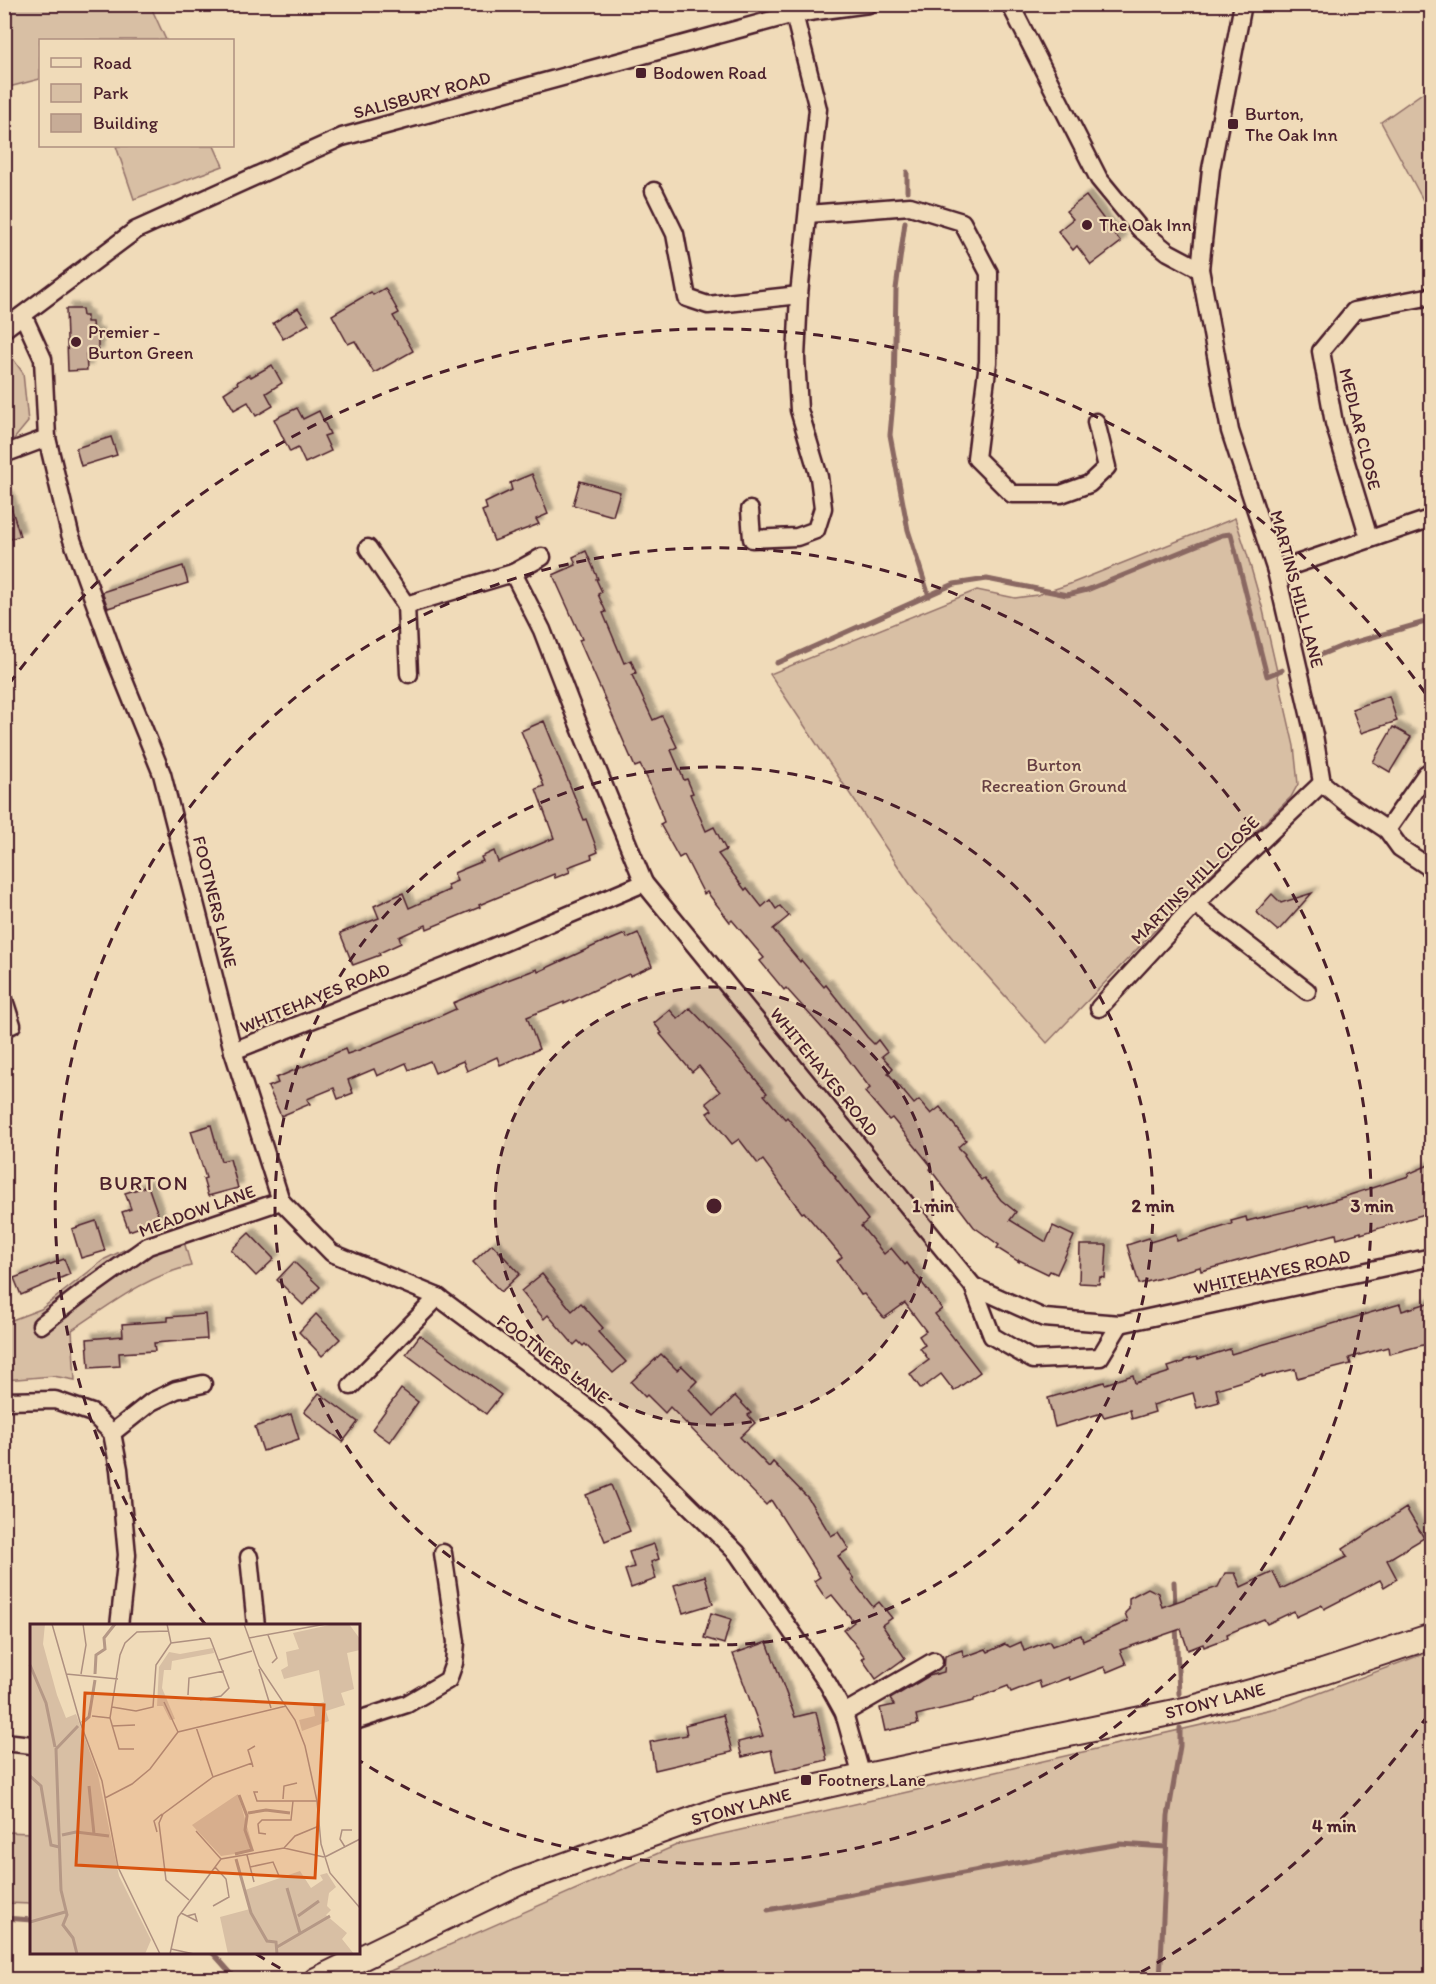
<svg xmlns="http://www.w3.org/2000/svg" width="1436" height="1984" viewBox="0 0 1436 1984" font-family="Itim,sans-serif">
	<defs>
		<filter id="shadow"><feDropShadow dx="5.5" dy="-5.5" stdDeviation="1.5" flood-color="#0004"/></filter>
	</defs>
	<rect width="100%" height="100%" fill="#f0dbb9"/>
	<filter id="ink" filterUnits="userSpaceOnUse"><feTurbulence type="fractalNoise" baseFrequency=".0167" numOctaves="2"/><feDisplacementMap in="SourceGraphic" scale="12" xChannelSelector="R" yChannelSelector="G"/><feConvolveMatrix kernelMatrix="1 2 1 2 8 2 1 2 1" color-interpolation-filters="sRGB"/></filter>
	<g filter="url(#ink)">
		<!-- green -->
		<g fill="#d8bfa4" stroke="#916f68" stroke-width="1.5">
			<path d="M4,5H150L166,40H40V79L5,88Z"/>
			<path d="M1431,87V215L1381,122Z"/>
			<path d="M116,146H214L223,166L134,199Z"/>
			<path d="M5,355L11,356L23,373L28,422L14,439L5,443Z"/>
			<path d="M1235,518L1247,554L1263,610L1294,746L1298,784L1291,797L1187,897L1047,1043L959,944L914,890L770,674L977,590L1015,598L1037,595L1070,584Z"/>
			<path d="M179,1224L191,1266C146,1276 110,1305 72,1330L75,1380L53,1376L5,1380L4,1323L41,1309L105,1259Z"/>
			<path d="M1431,1651V1979H372L679,1844L1285,1706Z"/>
			<path d="M5,1832L31,1833V1904L5,1903Z"/>
		</g>
		<g fill="none" stroke-linecap="round" stroke-linejoin="round">
			<!-- stream -->
			<g stroke="#8a6862" stroke-width="5">
				<path d="M907,191V172"/>
				<path d="M905,222L896,289L894,391L890,435L908,530L929,596"/>
				<path d="M1313,658L1342,646L1432,620"/>
				<path d="M777,663L954,584L987,579L1067,595L1087,590L1222,535L1231,534L1267,676L1282,670"/>
				<path d="M1174,1582L1175,1607"/>
				<path d="M1176,1625L1179,1694"/>
				<path d="M768,1910L1090,1849L1120,1844L1166,1847"/>
				<path d="M4,1918L32,1920"/>
				<path d="M212,1952L237,1980"/>
				<path d="M1160,1980L1168,1816L1180,1746V1728"/>
			</g>
		</g>
		<!-- building -->
		<g fill="#c7ac97" stroke="#4a1f2b" stroke-width="1.5" filter="url(#shadow)">
			<path d="M1086,196L1121,242L1091,265L1077,246L1073,250L1058,231L1073,219L1066,211Z"/>
			<path d="M385,288L399,313L393,316L413,351L374,373L355,341L348,344L332,315L371,292L373,295Z"/>
			<path d="M298,308L309,324L283,339L273,323Z"/>
			<path d="M66,309H82L83,316H87V322H92L93,334L98,333V354H86L87,370L68,371Z"/>
			<path d="M272,365L282,383L266,393L273,406L256,416L248,402L234,410L224,393L238,384L237,382L249,375L251,377Z"/>
			<path d="M297,408L303,419L319,411L330,434L324,436L331,451L305,463L298,448L290,452L274,419Z"/>
			<path d="M111,437L117,455L81,466L76,448Z"/>
			<path d="M532,474L548,514L536,519L539,524L494,541L482,511L487,509L485,503L512,490L510,483Z"/>
			<path d="M580,481L620,492L613,516L573,505Z"/>
			<path d="M4,497H8L20,536L4,541Z"/>
			<path d="M586,551L598,579H596L602,592L598,594L606,612L603,613L624,663L631,660L636,673L632,675L653,720L662,716L677,747L671,750L684,780L687,779L693,793L690,794L706,831L714,827L726,850L718,854L745,890L747,888L762,907L770,900L776,909L780,906L789,916L773,929L800,962L801,960L824,987L826,985L867,1037L874,1044L878,1040L887,1052L882,1056L893,1068L888,1073L914,1104L919,1100L931,1114L940,1107L966,1140L958,1147L965,1154L964,1155L981,1180L984,1178L1001,1200L1016,1212L1010,1220L1046,1242L1053,1226L1074,1236L1057,1274L1050,1271L1048,1274L1019,1260V1262L997,1248L999,1245L974,1227L930,1169L932,1167L892,1118L889,1120L865,1092L870,1088L839,1047L786,988L784,990L760,961L764,958L732,920L730,922L707,892L704,894L684,855L679,858L660,824L664,822L660,811L661,810L647,778L640,765L635,767L579,640L582,639L553,575L576,565L573,557Z"/>
			<path d="M183,566L188,583L108,608L102,592Z"/>
			<path d="M1389,696L1397,721L1361,733L1352,709Z"/>
			<path d="M544,721L584,820L586,819L598,852L591,855L592,858L568,867L570,872L555,878L554,874L479,905L480,907L427,929L426,925L399,937L401,943L379,953L380,955L353,965L340,933L379,918L374,906L403,893L409,908L449,890L447,885L457,881L454,873L483,861L481,857L494,851L498,862L554,838L536,789L544,786L521,731Z"/>
			<path d="M1393,727L1411,737L1390,772L1373,762Z"/>
			<path d="M1312,893L1278,931L1256,912L1272,894L1281,903Z"/>
			<path d="M638,933L652,966L630,976L629,974L564,1004V1002L527,1017L539,1049L500,1065L497,1057L467,1071L463,1061L435,1073L430,1061L409,1070L406,1063L377,1076L374,1069L348,1080L353,1093L338,1099L334,1088L307,1099L310,1104L281,1116L268,1087L278,1083L276,1078L345,1049L347,1054L359,1050L427,1022L456,1009L453,1003L505,981L537,969L538,972L607,940L608,941L625,934L627,938Z"/>
			<path d="M690,1008L736,1056L767,1093L764,1095L785,1119L787,1117L836,1177L835,1178L868,1220L861,1226L884,1254L891,1248L905,1265L907,1263L942,1309L935,1314L980,1372L954,1391L941,1374L921,1389L910,1374L929,1360L920,1348L925,1345L919,1336L926,1331L905,1303L884,1318L864,1294L861,1295L837,1261L842,1257L804,1212L802,1213L763,1160L758,1164L739,1139L732,1144L707,1113L712,1110L706,1103L720,1092L699,1066L692,1072L660,1034L662,1033L654,1023L670,1010L678,1019Z"/>
			<path d="M211,1125L221,1161L230,1159L238,1188L208,1196L203,1179L206,1178L191,1131Z"/>
			<path d="M1431,1164V1212L1361,1234V1232L1337,1239L1336,1234L1201,1271L1200,1267L1139,1284L1127,1245L1149,1238L1150,1242L1176,1234L1177,1241L1232,1224L1231,1221L1246,1217L1247,1221L1308,1206L1309,1208L1409,1176L1408,1174Z"/>
			<path d="M148,1186L160,1220L129,1231L122,1212L131,1209L125,1193Z"/>
			<path d="M96,1221L105,1251L81,1258L72,1229Z"/>
			<path d="M249,1233L274,1259L256,1276L231,1250Z"/>
			<path d="M492,1244L520,1274L501,1292L473,1262Z"/>
			<path d="M1080,1245H1107L1105,1278L1100,1277L1099,1284L1079,1283Z"/>
			<path d="M64,1259L70,1274L21,1295L14,1278Z"/>
			<path d="M294,1262L320,1287L303,1305L277,1280Z"/>
			<path d="M542,1274L572,1311L581,1303L603,1328L598,1332L626,1362L613,1373L585,1344L583,1346L578,1341L574,1345L548,1315L544,1319L521,1291Z"/>
			<path d="M1431,1302V1343L1389,1354L1388,1347L1349,1358L1351,1364L1297,1378L1295,1369L1262,1377V1375L1216,1389L1219,1402L1197,1408L1193,1393L1153,1405L1155,1412L1132,1419L1130,1410L1104,1417L1102,1413L1055,1427L1048,1398L1104,1382L1105,1384L1133,1375L1135,1383L1170,1372L1168,1367L1184,1362V1360L1197,1357L1198,1359L1230,1349L1231,1354L1400,1304L1402,1311Z"/>
			<path d="M205,1314L207,1339L154,1343L155,1351L119,1353L120,1366L89,1368L87,1339L123,1336L122,1324L168,1321V1317Z"/>
			<path d="M316,1314L340,1339L322,1356L299,1332Z"/>
			<path d="M420,1335L501,1395L486,1414L406,1354Z"/>
			<path d="M661,1354L677,1370L682,1366L697,1381L689,1389L714,1416L735,1396L751,1413L748,1415L755,1423L740,1437L769,1467L773,1462L808,1498L831,1536L838,1532L849,1549L838,1556L854,1579L852,1580L873,1607L879,1602L892,1618L882,1625L905,1658L876,1679L862,1659L865,1657L844,1630L854,1622L832,1595L826,1599L814,1581L820,1577L771,1500L766,1505L670,1407L665,1413L647,1395L645,1397L631,1382Z"/>
			<path d="M401,1389L418,1402L390,1442L372,1429Z"/>
			<path d="M319,1393L358,1422L343,1442L304,1412Z"/>
			<path d="M291,1414L299,1439L263,1451L255,1427Z"/>
			<path d="M611,1485L630,1531L605,1541L586,1495Z"/>
			<path d="M1406,1508L1424,1538L1387,1560L1397,1579L1384,1587L1380,1580L1324,1609L1322,1605L1296,1617L1294,1611L1267,1624L1264,1619L1227,1634L1228,1638L1204,1647L1203,1644L1188,1650L1181,1629L1120,1650L1126,1664L1107,1672L1104,1667L1070,1680L1069,1677L1041,1688L1039,1681L1011,1692L1008,1686L974,1699V1701L916,1715L918,1724L885,1731L880,1708L894,1705L890,1699L929,1676L944,1672L945,1656L962,1650L964,1657L986,1649L988,1652L1005,1644L1010,1647L1021,1642L1024,1651L1049,1641L1052,1646L1081,1635L1083,1641L1128,1621L1125,1613L1129,1609V1598L1148,1588L1158,1593L1162,1607L1218,1587L1225,1573H1235L1241,1587L1273,1572L1281,1589L1347,1557L1343,1549Z"/>
			<path d="M654,1544L659,1559L651,1562L656,1579L631,1588L625,1570L634,1567L629,1552Z"/>
			<path d="M705,1576L713,1604L683,1613L674,1585Z"/>
			<path d="M711,1613L731,1619L724,1644L704,1638Z"/>
			<path d="M767,1642L795,1717L816,1712L827,1760L776,1772L771,1750L742,1757L738,1742L763,1736L733,1654Z"/>
			<path d="M723,1715L732,1752L655,1770L650,1742L687,1735L685,1725Z"/>
		</g>
		<g fill="none" stroke-linecap="round" stroke-linejoin="round">
			<defs>
				<g id="street">
					<path d="M1010,4L1099,179L1140,229L1168,252L1200,269"/>
					<path d="M1243,4L1211,169L1200,269L1230,431L1276,571L1314,735L1322,783L1345,802L1387,830L1400,848L1432,869"/>
					<path d="M654,191L675,234L687,298L708,305L799,295"/>
					<path d="M808,214L910,206L962,222L989,273L988,362L976,458L1012,494H1061L1089,484L1107,467L1096,422"/>
					<path d="M23,315L43,359L47,438L70,534L114,656L162,774L233,1051L281,1201L332,1253L438,1297L600,1417L737,1553L828,1684L844,1713L862,1777"/>
					<path d="M4,329L136,230L342,137L794,14L869,4"/>
					<path d="M4,454L47,438"/>
					<path d="M750,510L752,539L797,537L816,530L823,508L819,477L799,410L796,358L799,295L818,109L794,14"/>
					<path d="M1369,538L1334,423L1321,351L1354,311L1432,296"/>
					<path d="M368,548L406,605L513,573"/>
					<path d="M1276,571L1432,518"/>
					<path d="M406,605L409,674"/>
					<path d="M1387,830L1426,774L1432,770"/>
					<path d="M644,883L973,1286L1044,1318L1120,1324L1432,1257"/>
					<path d="M1195,904L1307,991"/>
					<path d="M4,1000L12,1025"/>
					<path d="M1099,1008L1195,904L1322,783"/>
					<path d="M233,1051L460,961L644,883L576,718L542,630L513,573L542,557"/>
					<path d="M973,1286L992,1336L1033,1360L1100,1357L1120,1324"/>
					<path d="M41,1325L81,1294L148,1246L281,1201"/>
					<path d="M351,1386L438,1297"/>
					<path d="M4,1401L55,1400L92,1413L112,1433L119,1469L127,1555L119,1626"/>
					<path d="M112,1433L151,1402L176,1390L203,1384"/>
					<path d="M249,1557L256,1626"/>
					<path d="M844,1713L934,1661"/>
					<path d="M358,1720L407,1704L448,1680L454,1663L456,1642L443,1553"/>
					<path d="M4,1742L32,1745"/>
				</g>
				<path id="secondary" d="M316,1980L518,1882L722,1809L862,1777L1189,1709L1323,1672L1432,1636"/>
			</defs>
			<!-- street casing -->
			<use href="#street" stroke="#4a1f2b" stroke-width="21"/>
			<!-- secondary casing -->
			<use href="#secondary" stroke="#4a1f2b" stroke-width="28"/>
			<!-- street -->
			<use href="#street" stroke="#f0dbb9" stroke-width="16"/>
			<!-- secondary -->
			<use href="#secondary" stroke="#f0dbb9" stroke-width="24"/>
		</g>
	</g>
	<!-- distance rings -->
	<circle cx="714" cy="1206" r="219" fill="#4a1f2b" fill-opacity=".12"/>
	<g fill="none" stroke="#4a1f2b" stroke-width="3" stroke-dasharray="10 8">
		<circle cx="714" cy="1206" r="219"/>
		<circle cx="714" cy="1206" r="439"/>
		<path d="M206 1625A658 658 0 1 1 360 1761"/>
		<path d="M1428 1715A877 877 0 0 1 1132 1977M296 1977A877 877 0 0 1 256 1954M9 684A877 877 0 0 1 1428 697"/>
	</g>
	<!-- markers -->
	<g fill="#4a1f2b" stroke="#f0dbb9" stroke-width="2">
		<rect x="635" y="67" width="12" height="12" rx="3"/>
		<rect x="1227" y="118" width="12" height="12" rx="3"/>
		<circle cx="1087" cy="225" r="6"/>
		<circle cx="76" cy="342" r="6"/>
		<rect x="800" y="1774" width="12" height="12" rx="3"/>
	</g>
	<g text-anchor="middle" stroke-width="4.5" stroke-linejoin="round" paint-order="stroke">
		<!-- poi labels -->
		<g font-size="18" fill="#4a1f2b" stroke="#f0dbb9" text-anchor="start">
			<text x="653" y="79">Bodowen Road</text>
			<text x="1245" y="120">Burton,<tspan x="1245" dy="21">The Oak Inn</tspan></text>
			<text x="1099" y="231">The Oak Inn</text>
			<text x="88" y="338">Premier -<tspan x="88" dy="21">Burton Green</tspan></text>
			<text x="818" y="1786">Footners Lane</text>
		</g>
		<!-- street labels -->
		<g font-size="18" fill="#4a1f2b" stroke="#f0dbb9">
			<text transform="translate(422 95) rotate(-15)" y="6">SALISBURY ROAD</text>
			<text transform="translate(1360 429) rotate(76)" y="6">MEDLAR CLOSE</text>
			<text transform="translate(1297 589) rotate(75)" y="6">MARTINS HILL LANE</text>
			<text transform="translate(1195 880) rotate(-45)" y="6">MARTINS HILL CLOSE</text>
			<text transform="translate(215 902) rotate(76)" y="6">FOOTNERS LANE</text>
			<text transform="translate(315 998) rotate(-22)" y="6">WHITEHAYES ROAD</text>
			<text transform="translate(824 1072) rotate(51)" y="6">WHITEHAYES ROAD</text>
			<text transform="translate(197 1211) rotate(-20)" y="6">MEADOW LANE</text>
			<text transform="translate(1272 1272) rotate(-12)" y="6">WHITEHAYES ROAD</text>
			<text transform="translate(553 1359) rotate(37)" y="6">FOOTNERS LANE</text>
			<text transform="translate(1215 1701) rotate(-14)" y="6">STONY LANE</text>
			<text transform="translate(741 1807) rotate(-15)" y="6">STONY LANE</text>
		</g>
		<!-- park labels -->
		<g font-size="18" fill="#663f43" stroke="#f0dbb9">
			<text x="1054" y="771">Burton<tspan x="1054" dy="21">Recreation Ground</tspan></text>
		</g>
		<!-- quarter labels -->
		<g font-size="21" letter-spacing="1.5" fill="#4a1f2b" stroke="#f0dbb9">
			<text x="144" y="1190">BURTON</text>
		</g>
	</g>
	<!-- overview -->
	<g transform="translate(30 1624)">
		<rect width="330" height="330" fill="#f0dbb9"/>
		<path d="M0,0H15L13,20L27,71L36,94L46,90L68,151L89,252L121,316L115,330H0ZM304,0H319L330,15V26L317,29L324,65L311,69L315,81L296,87L299,97L272,107L269,96L285,92L283,81L294,78L289,46L254,55L251,46L258,42L256,28L269,25L263,9ZM183,24L184,29L142,37L141,46H134L132,64L145,95L140,96L133,82H127L129,43L139,28L150,30ZM208,170L224,227L191,232L162,201ZM270,247L281,264L293,256L290,251L297,249L306,263L299,269L297,282L301,286L296,291L317,309L312,315L324,330H198L190,293L220,285L215,266Z" fill="#d8bfa4"/>
		<path fill="none" stroke="#b59886" stroke-width="3" d="M0,41L16,79L25,123M65,50L66,31L75,25L74,14L85,0M52,99L59,93L65,56M0,152L11,162L21,221L29,223M59,162L64,210M218,189L236,186L260,189M32,211L46,208L79,212M205,230L222,226L215,206L217,192L209,171M206,235L221,289L237,317L246,318L247,330M257,264L270,309M268,292L289,277M0,298L35,288M247,323L300,292M47,330L43,314L33,301L37,291L31,266L26,125L48,102"/>
		<path fill="none" stroke="#ae9080" stroke-width="1.5" d="M22,0L50,98L72,157L88,243L130,330M214,0L229,42L265,96L275,122L287,177L291,220L300,249L330,284M238,11L247,34L242,39M219,14L296,0M141,19L180,14M189,36L222,27M229,45L241,84M36,50L88,55M51,50L56,21L53,0M158,71L159,54L194,47M170,76L191,72L199,64L180,14M134,78L148,108M82,83L106,87L123,83L126,41L141,19L137,0M62,92L80,94M82,102L105,101M166,103L183,153L222,139L223,143M104,125H89L80,94L90,31L95,19L107,8L138,7M222,139L218,126L225,122M228,168H224L227,177H287M75,174L102,160L120,145L148,108L256,82M253,175L254,162L267,159M166,207L191,235M127,208L124,197L132,190M236,210L229,209L228,200L232,196H261L263,177M315,223L310,215L312,206H322M254,224L265,212L289,202M217,231L224,258M295,233L330,215M220,243L243,238L249,252M159,276L136,256L129,199L133,190L183,153M183,282L199,273L196,255L185,243M151,289L167,297L165,290L157,292M141,325L164,330M140,330L148,293L191,235L254,224L294,233"/>
		<path fill="#d8530f" fill-opacity="0.15" stroke="#d8530f" stroke-width="3" d="M55,69L294,81L285,254L46,241Z"/>
		<rect width="330" height="330" fill="none" stroke="#4a1f2b" stroke-width="3"/>
	</g>
	<circle cx="714" cy="1206" r="9" fill="#4a1f2b" stroke="#f0dbb9" stroke-width="3"/>
	<g font-size="18" text-anchor="middle" font-weight="bold" fill="#4a1f2b" stroke="#f0dbb9" stroke-width="4.5" stroke-linejoin="round" paint-order="stroke">
		<text x="933" y="1212">1 min</text>
		<text x="1153" y="1212">2 min</text>
		<text x="1372" y="1212">3 min</text>
		<text x="1334" y="1832">4 min</text>
	</g>
	<!-- margin -->
	<rect width="1436" height="1984" fill="none" stroke="#f0dbb9" stroke-width="24"/>
	<rect x="12" y="12" width="1412" height="1960" fill="none" stroke="#4a1f2b" stroke-width="2" filter="url(#ink)"/>
	<!-- legend -->
	<rect x="39" y="39" width="195" height="108" fill="#f0dbb9" stroke="#ae9080" stroke-width="1.5"/>
	<rect x="51" y="58" width="30" height="9" fill="#f0dbb9" stroke="#ae9080" stroke-width="1.5"/>
	<text x="93" y="69" font-size="18" fill="#4a1f2b">Road</text>
	<rect x="51" y="84" width="30" height="18" fill="#d8bfa4" stroke="#ae9080" stroke-width="1.5"/>
	<text x="93" y="99" font-size="18" fill="#4a1f2b">Park</text>
	<rect x="51" y="114" width="30" height="18" fill="#c7ac97" stroke="#ae9080" stroke-width="1.5"/>
	<text x="93" y="129" font-size="18" fill="#4a1f2b">Building</text>
</svg>
